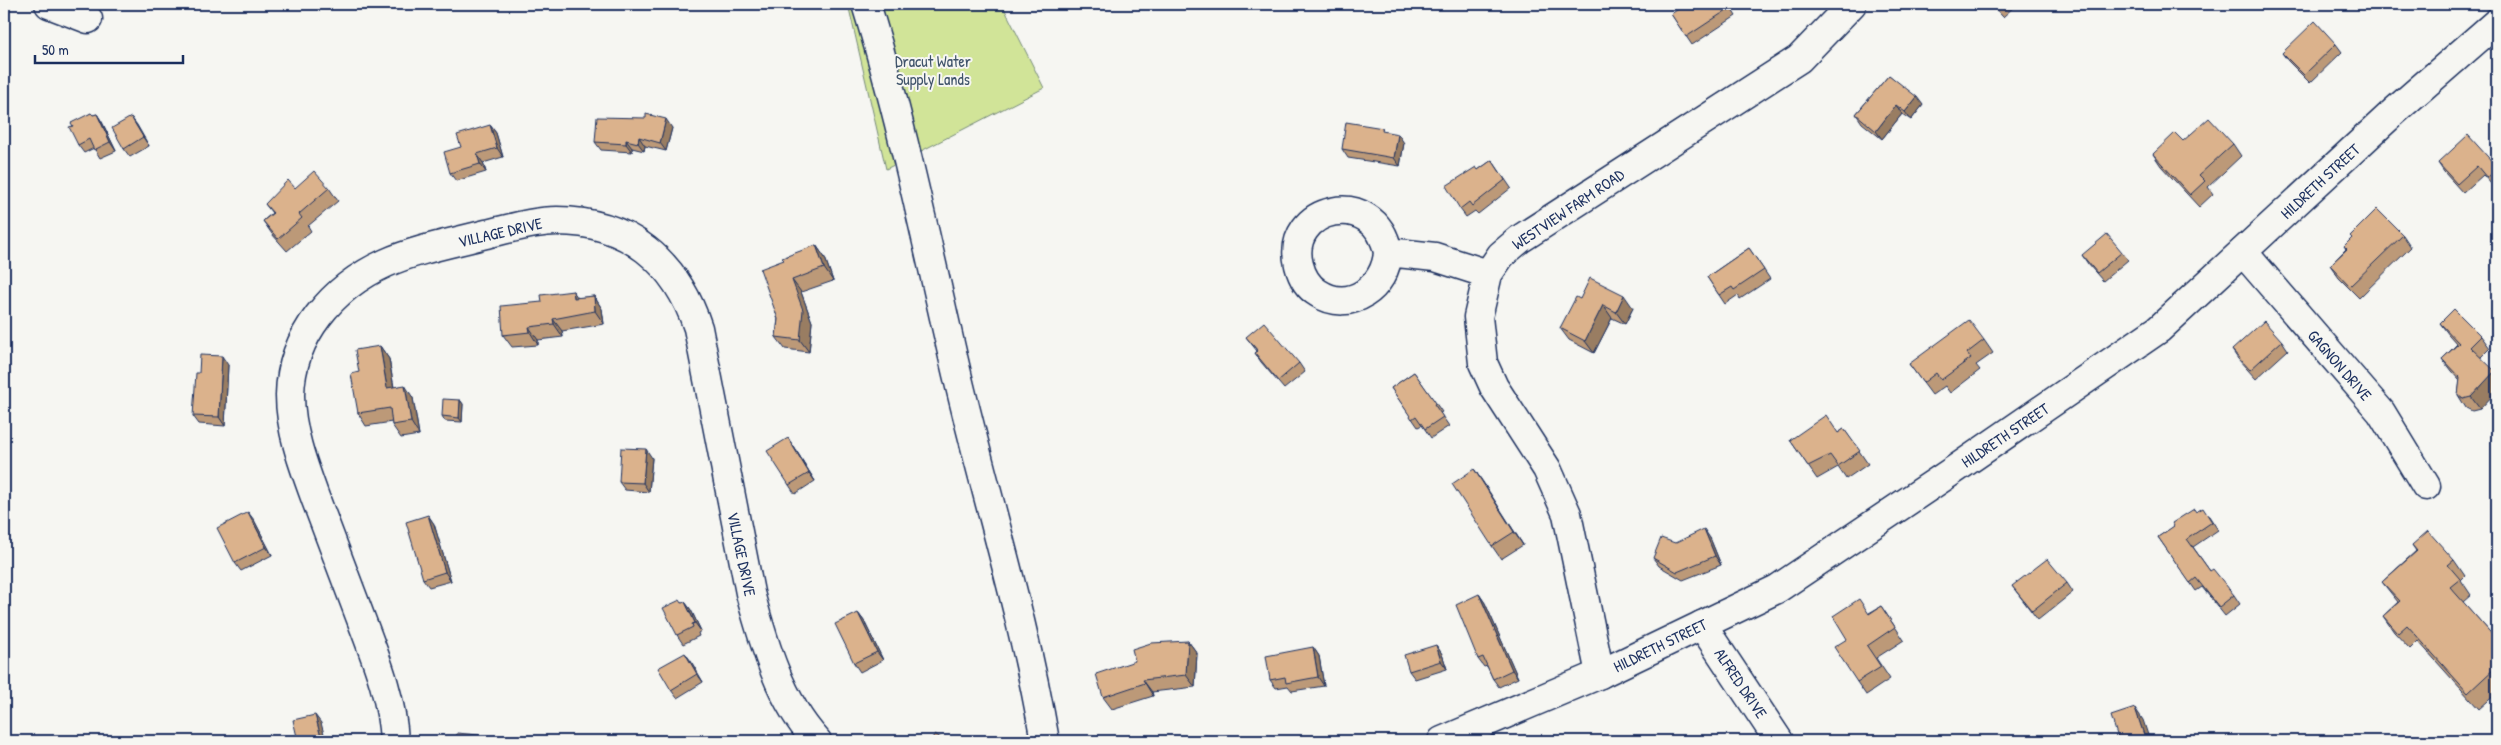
<svg xmlns="http://www.w3.org/2000/svg" width="2501" height="745" viewBox="0 0 2501 745" font-family="'Patrick Hand',sans-serif">
	<rect width="100%" height="100%" fill="#f6f6f2"/>
	<filter id="ink" filterUnits="userSpaceOnUse"><feTurbulence type="fractalNoise" baseFrequency=".02" numOctaves="2"/><feDisplacementMap in="SourceGraphic" scale="10" xChannelSelector="R" yChannelSelector="G"/><feConvolveMatrix kernelMatrix="1 2 1 2 8 2 1 2 1" color-interpolation-filters="sRGB"/></filter>
	<g filter="url(#ink)">
		<!-- green -->
		<path fill="#d1e498" stroke="#768a7b" d="M848,4H1002L1044,88L886,169Z"/>
		<g fill="none" stroke-linecap="round" stroke-linejoin="round">
			<defs>
				<g id="minor">
					<path d="M49,4L88,19"/>
					<path d="M866,4C903,125 928,250 957,374C986,497 1024,617 1045,741"/>
					<path d="M1388,252C1375,185 1284,207 1299,265C1302,277 1308,287 1318,293C1350,314 1386,287 1388,252L1435,257L1488,274"/>
					<path d="M2243,252L2381,412L2426,486"/>
					<path d="M1702,625L1779,741"/>
					<path d="M1600,674L1567,514L1547,469L1494,387L1483,363L1478,317L1488,274L1501,255L1520,239L1799,59L1852,4"/>
					<path d="M394,741C392,698 376,659 361,619C346,580 331,540 316,500C304,467 290,431 290,395C291,335 333,287 386,263C418,249 452,243 486,234C509,229 533,221 557,221C628,221 676,261 698,328L750,593C764,644 780,701 817,741"/>
					<path d="M1442,741L1600,674L1777,589L1954,470L2159,329L2396,110L2497,22"/>
				</g>
			</defs>
			<!-- minor casing -->
			<use href="#minor" stroke="#1b2f5e" stroke-width="31"/>
			<!-- minor -->
			<use href="#minor" stroke="#f6f6f2" stroke-width="28"/>
		</g>
		<!-- wall -->
		<g fill="#bc9978" stroke="#1b2f5e">
			<path d="M1728,4L1736,16L1692,45L1671,14Z"/>
			<path d="M1991,4H2017L2003,17Z"/>
			<path d="M2336,44L2342,52L2310,83L2288,61L2282,53Z"/>
			<path d="M1889,75L1923,105L1911,120L1902,114L1882,139L1862,123L1856,114Z"/>
			<path d="M91,113L93,115L97,114L102,122L116,151L100,158L94,148L84,153L78,145L73,126Z"/>
			<path d="M131,117L149,146L130,157L124,149Z"/>
			<path d="M490,125L496,133L503,157L483,163L486,172L456,181L450,173Z"/>
			<path d="M672,128L666,151L645,146L644,151L632,148V152L601,150L595,142Z"/>
			<path d="M1385,132L1404,143L1400,166L1348,158L1342,149Z"/>
			<path d="M2183,141L2233,144L2241,156L2208,187L2213,194L2199,207L2161,166L2153,154Z"/>
			<path d="M1492,160L1511,188L1478,214L1475,211L1466,217L1460,209L1478,170Z"/>
			<path d="M2438,163L2497,167V183L2493,186L2483,175L2463,193L2444,172Z"/>
			<path d="M295,188H329L338,201L308,226L311,231L287,251L272,234L263,221L272,213L265,204Z"/>
			<path d="M2403,235L2411,247L2359,298L2339,278L2330,265L2346,249L2344,246L2352,238L2350,236Z"/>
			<path d="M816,245L825,258L833,281L801,292L812,322L809,352L785,349L776,337L784,260Z"/>
			<path d="M1749,248L1770,279L1740,299L1738,295L1725,304L1707,277Z"/>
			<path d="M2122,252L2128,260L2103,281L2088,264L2082,255Z"/>
			<path d="M573,291L577,298L594,296L602,309L604,324L562,331L563,337L538,340V345L512,347L503,335L542,302Z"/>
			<path d="M1580,299L1633,308L1625,324L1612,318L1594,353L1569,340L1560,328Z"/>
			<path d="M2440,323L2481,336L2490,348L2481,357L2480,409L2472,411L2466,408L2458,395L2460,381L2451,371L2442,359L2457,344L2449,335Z"/>
			<path d="M1246,337L1299,363L1305,372L1284,389L1261,362L1255,353L1257,351Z"/>
			<path d="M1984,340L1993,353L1976,365L1980,370L1950,393L1945,386L1932,395L1909,364Z"/>
			<path d="M2282,341L2288,350L2256,379L2238,359L2232,350Z"/>
			<path d="M380,346L389,359L394,387L413,398L419,435L401,438L392,425V422L366,426L358,413L359,372Z"/>
			<path d="M228,365L225,426L199,424L193,416Z"/>
			<path d="M1414,372L1442,412L1440,413L1449,426L1431,438L1422,425L1418,427L1391,388Z"/>
			<path d="M460,400L463,404L462,422L445,421L442,416Z"/>
			<path d="M1844,429L1868,464L1846,479L1838,467L1817,479L1790,440L1838,433Z"/>
			<path d="M794,447L815,481L795,494L789,485Z"/>
			<path d="M652,458L649,492L625,490L619,482Z"/>
			<path d="M1474,469L1523,545L1501,559L1492,546Z"/>
			<path d="M2196,512L2209,516L2218,530L2193,547L2210,571L2234,595L2240,604L2225,616L2202,587L2196,591L2158,537Z"/>
			<path d="M428,515L434,524L451,581L429,587L423,579Z"/>
			<path d="M254,520L272,555L241,571L235,563Z"/>
			<path d="M1710,538L1721,565L1683,580L1659,566L1653,558L1675,543Z"/>
			<path d="M2412,545L2454,560L2465,576L2461,580L2471,595L2463,602L2497,640V693L2479,709L2418,641L2410,649L2394,632L2383,616L2398,602L2382,582L2416,551Z"/>
			<path d="M2067,583L2073,592L2038,620L2012,586Z"/>
			<path d="M1479,594L1485,603L1518,678L1499,687L1493,679L1487,666L1484,667L1478,659Z"/>
			<path d="M685,602L691,610L701,631L698,633L699,636L683,644L677,635L683,603Z"/>
			<path d="M1881,606L1904,640L1876,658L1890,679L1866,695L1857,682L1847,639L1869,613Z"/>
			<path d="M858,613L864,621L883,660L860,672L854,663Z"/>
			<path d="M1188,641L1197,653L1195,687L1152,692L1153,696L1112,709L1103,697L1135,661Z"/>
			<path d="M1436,645L1442,654L1447,669L1415,679L1409,671Z"/>
			<path d="M1313,647L1319,656L1324,686L1292,691L1288,686L1276,688L1270,680Z"/>
			<path d="M685,653L703,682L677,698L671,690Z"/>
		</g>
		<!-- shaded-wall -->
		<g fill="#997d62" stroke="#1b2f5e">
			<path d="M1917,97L1923,105L1911,120L1905,112Z"/>
			<path d="M1896,105L1902,114L1882,139L1876,131Z"/>
			<path d="M97,114L102,122L116,151L110,142Z"/>
			<path d="M131,117L137,125L149,146L143,137Z"/>
			<path d="M666,119L672,128L666,151L660,143Z"/>
			<path d="M490,125L496,133L503,157L497,148Z"/>
			<path d="M1398,134L1404,143L1400,166L1394,158Z"/>
			<path d="M639,137L645,146L644,151L638,143Z"/>
			<path d="M626,140L632,148V152L626,144Z"/>
			<path d="M477,154L483,163L486,172L480,164Z"/>
			<path d="M816,245L825,258L833,281L824,268Z"/>
			<path d="M792,280L801,292L812,322L809,352L800,340Z"/>
			<path d="M573,291L582,304L574,298Z"/>
			<path d="M1624,295L1633,308L1625,324L1616,312Z"/>
			<path d="M594,296L602,309L604,324L595,311Z"/>
			<path d="M1603,305L1612,318L1594,353L1585,341Z"/>
			<path d="M553,319L562,331L563,337L554,324Z"/>
			<path d="M529,327L538,340V345L530,332Z"/>
			<path d="M380,346L389,359L396,401L387,388Z"/>
			<path d="M222,356L228,365L225,426L219,417Z"/>
			<path d="M2495,371L2497,375V391L2480,409L2471,397Z"/>
			<path d="M405,385L413,398L419,435L411,422Z"/>
			<path d="M460,400L463,404L462,422L459,418Z"/>
			<path d="M788,438L794,447L815,481L809,473Z"/>
			<path d="M646,449L652,458L649,492L643,483Z"/>
			<path d="M1474,469L1483,482L1523,545L1514,532Z"/>
			<path d="M248,512L254,520L272,555L266,547Z"/>
			<path d="M428,515L434,524L451,581L445,572Z"/>
			<path d="M1704,529L1710,538L1721,565L1715,556Z"/>
			<path d="M1479,594L1485,603L1518,678L1512,670Z"/>
			<path d="M685,602L691,610L701,631L695,623Z"/>
			<path d="M858,613L864,621L883,660L877,652Z"/>
			<path d="M1188,641L1197,653L1195,687L1186,675Z"/>
			<path d="M1436,645L1442,654L1447,669L1441,661Z"/>
			<path d="M1313,647L1319,656L1324,686L1318,677Z"/>
			<path d="M685,653L691,661L703,682L697,674Z"/>
			<path d="M1143,680L1152,692L1153,696L1145,683Z"/>
			<path d="M2135,708L2143,720L2150,741H2146Z"/>
			<path d="M315,715L321,723L326,741H322Z"/>
			<path d="M479,735L483,741H478Z"/>
		</g>
		<!-- building -->
		<g fill="#dbb28c" stroke="#1b2f5e">
			<path d="M1686,4H1728L1730,8L1686,37L1671,14Z"/>
			<path d="M1993,4H2002L1997,8Z"/>
			<path d="M2315,21L2336,44L2304,75L2282,53Z"/>
			<path d="M1889,75L1917,97L1905,112L1896,105L1876,131L1856,114Z"/>
			<path d="M91,113L93,115L97,114L110,142L94,150L89,139L78,145L69,127L73,126L71,123Z"/>
			<path d="M646,114L666,119L660,143L639,137L638,143L626,140V144L595,142L597,117L646,118Z"/>
			<path d="M131,117L143,137L124,149L112,128Z"/>
			<path d="M2209,118L2233,144L2199,175L2205,181L2190,195L2153,154L2175,133L2183,141Z"/>
			<path d="M1346,122L1383,128L1382,131L1398,134L1394,158L1342,149Z"/>
			<path d="M490,125L497,148L477,154L480,164L450,173L444,152L461,147L457,135Z"/>
			<path d="M2468,135L2497,167V169L2487,178L2477,166L2457,184L2438,163Z"/>
			<path d="M1492,160L1505,180L1472,206L1469,202L1460,209L1446,186L1476,167L1478,170Z"/>
			<path d="M314,171L329,188L299,214L302,218L278,239L263,221L273,213L265,204L288,180L295,188Z"/>
			<path d="M2377,209L2403,235L2350,286L2330,265L2347,249L2344,246L2352,238L2350,236Z"/>
			<path d="M2107,234L2122,252L2097,273L2082,255Z"/>
			<path d="M816,245L824,268L792,280L803,310L800,340L776,337L778,319L760,269L784,260L782,258Z"/>
			<path d="M1749,248L1764,270L1734,290L1732,287L1719,295L1707,277Z"/>
			<path d="M1590,278L1624,295L1616,312L1603,305L1585,341L1560,328L1576,297L1580,299Z"/>
			<path d="M573,291L574,298L594,296L595,311L553,319L554,324L529,327L530,332L503,335L501,306L542,302L541,295Z"/>
			<path d="M2454,309L2481,336L2470,347L2495,371L2471,397L2463,399L2458,395L2460,378L2442,359L2459,343L2440,323Z"/>
			<path d="M1969,320L1984,340L1967,353L1971,358L1941,380L1936,373L1923,383L1909,364Z"/>
			<path d="M2264,321L2282,341L2250,370L2232,350Z"/>
			<path d="M1264,322L1299,363L1278,381L1255,353L1258,351L1246,337Z"/>
			<path d="M380,346L387,388L405,385L411,422L392,425L390,408L358,413L351,374L359,372L355,350Z"/>
			<path d="M200,355L222,356L219,417L193,416L196,373H199Z"/>
			<path d="M1414,372L1436,403L1434,404L1443,417L1425,429L1416,416L1412,419L1391,388Z"/>
			<path d="M443,399L460,400L459,418L442,416Z"/>
			<path d="M1826,415L1838,433L1844,429L1860,451L1838,466L1830,455L1808,466L1790,440Z"/>
			<path d="M788,438L809,473L789,485L767,451Z"/>
			<path d="M621,448L646,449L643,483L619,482Z"/>
			<path d="M1474,469L1514,532L1492,546L1452,484Z"/>
			<path d="M2203,508L2212,522L2187,539L2210,571L2213,569L2234,595L2219,607L2196,578L2190,583L2158,537L2174,526L2172,523L2194,509L2196,512Z"/>
			<path d="M248,512L266,547L235,563L217,528Z"/>
			<path d="M428,515L445,572L423,579L406,522Z"/>
			<path d="M1704,529L1715,556L1677,572L1653,558L1661,538L1675,543Z"/>
			<path d="M2428,531L2454,560L2448,565L2460,579L2450,587L2497,640V666L2468,693L2407,625L2398,633L2383,616L2400,601L2382,582L2417,551L2412,545Z"/>
			<path d="M2047,559L2067,583L2032,611L2012,586Z"/>
			<path d="M1479,594L1512,670L1493,679L1483,657L1478,659L1456,605Z"/>
			<path d="M1859,599L1869,614L1881,606L1895,627L1867,646L1881,667L1857,682L1834,647L1847,639L1833,616Z"/>
			<path d="M680,600L682,603L685,602L695,623L692,624L693,627L677,635L663,608Z"/>
			<path d="M858,613L877,652L854,663L835,624Z"/>
			<path d="M1188,641L1186,675L1143,680L1145,683L1103,697L1096,674L1135,661L1132,649L1151,643Z"/>
			<path d="M1436,645L1441,661L1409,671L1404,655Z"/>
			<path d="M1313,647L1318,677L1286,683L1285,677L1270,680L1266,656Z"/>
			<path d="M685,653L697,674L671,690L658,668Z"/>
			<path d="M2135,708L2146,741H2119L2111,716Z"/>
			<path d="M315,715L322,741H298L293,720Z"/>
			<path d="M457,733L479,735L478,741H456Z"/>
			<path d="M935,734L945,741H930Z"/>
		</g>
	</g>
	<g text-anchor="middle" stroke-width="4" stroke-linejoin="round" paint-order="stroke">
		<!-- park labels -->
		<g font-size="16" fill="#3f536a" stroke="#f6f6f2">
			<text x="933" y="67">Dracut Water<tspan x="933" dy="18">Supply Lands</tspan></text>
		</g>
		<!-- street labels -->
		<g font-size="16" fill="#1b2f5e" stroke="#f6f6f2">
			<text transform="translate(2320 181) rotate(-43)" y="6">HILDRETH STREET</text>
			<text transform="translate(1568 209) rotate(-34)" y="6">WESTVIEW FARM ROAD</text>
			<text transform="translate(500 232) rotate(-13)" y="6">VILLAGE DRIVE</text>
			<text transform="translate(2340 365) rotate(49)" y="6">GAGNON DRIVE</text>
			<text transform="translate(2005 435) rotate(-34)" y="6">HILDRETH STREET</text>
			<text transform="translate(742 554) rotate(78)" y="6">VILLAGE DRIVE</text>
			<text transform="translate(1660 645) rotate(-26)" y="6">HILDRETH STREET</text>
			<text transform="translate(1741 683) rotate(56)" y="6">ALFRED DRIVE</text>
		</g>
	</g>
	<!-- margin -->
	<rect width="2501" height="745" fill="none" stroke="#f6f6f2" stroke-width="20"/>
	<rect x="10" y="10" width="2481" height="725" fill="none" stroke="#1b2f5e" stroke-width="2" filter="url(#ink)"/>
	<!-- scale -->
	<path d="M35 55v8h148v-8" fill="none" stroke="#1b2f5e" stroke-width="2.5"/>
	<text x="42" y="55" font-size="15" fill="#1b2f5e" stroke="#f6f6f2" stroke-width="4" paint-order="stroke">50 m</text>
</svg>
